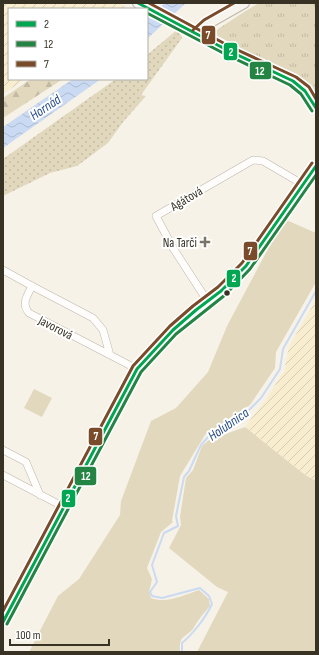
<svg xmlns="http://www.w3.org/2000/svg" width="319" height="655" viewBox="0 0 319 655" font-family="'Sofia Sans Condensed',sans-serif">
	<defs>
		<pattern id="industrial-furrows" width="10" height="10" patternUnits="userSpaceOnUse"><rect width="10" height="10" fill="#f9edd0"/><path d="M-1 1l2-2M0 10L10 0M9 11l2-2" fill="none" stroke="#d6ccb2"/></pattern>
		<pattern id="grass-dots" width="8" height="8" patternUnits="userSpaceOnUse"><rect width="8" height="8" fill="#e2d8be"/><path d="M2 2h.1M6 6h.1" fill="none" stroke="#c2baa3" stroke-width="1.8" stroke-linecap="round"/></pattern>
		<pattern id="forest-firs" width="22" height="20" patternUnits="userSpaceOnUse"><rect width="22" height="20" fill="#e2d8be"/><path d="M5 1l3.5 6h-7zM16 11l3.5 6h-7z" fill="#c2baa3"/></pattern>
		<pattern id="park-tufts" width="24" height="20" patternUnits="userSpaceOnUse"><rect width="24" height="20" fill="#e2d8be"/><path d="M3 7l-1-3M5 7V3M7 7l1-3M15 17l-1-3M17 17v-4M19 17l1-3" fill="none" stroke="#c2baa3"/></pattern>
		<pattern id="water-waves" width="16" height="10" patternUnits="userSpaceOnUse"><rect width="16" height="10" fill="#cadaf3"/><path d="M0 5q4-4 8 0t8 0" fill="none" stroke="#aebcd0"/></pattern>
	</defs>
	<rect width="100%" height="100%" fill="#f7f2e7"/>
	<!-- industrial -->
	<g fill="url(#industrial-furrows)">
		<path d="M3,3H119L126,7L123,9H9V79H25L3,94Z"/>
		<path d="M316,300V481L305,475L245,427L266,399L284,371L289,346Z"/>
	</g>
	<!-- grass -->
	<path fill="url(#grass-dots)" d="M178,29L182,38L141,95L146,96L123,122L108,143L77,166L50,173L3,196V159L116,79H147V55Z"/>
	<!-- forest -->
	<path fill="url(#forest-firs)" d="M31,79H63L3,118V98Z"/>
	<!-- park -->
	<path fill="url(#park-tufts)" d="M259,3H316V95L308,83L212,33L244,12Z"/>
	<!-- garden -->
	<g fill="#e2d8be">
		<path d="M284,219L316,233V282L276,352L275,368L250,405L205,435L180,476L172,521L173,522L161,532L147,568L152,579L149,592L151,598C167,604 184,595 199,590L209,599L210,606C206,611 201,616 198,621C196,623 195,626 193,629C184,639 179,635 180,652H29L58,596L79,579L120,515L121,501L151,421L176,408L208,372L227,326Z"/>
		<path d="M34,389L52,398L42,417L24,408Z"/>
		<path d="M245,427L305,475L316,481V652H197L228,592L217,587L169,548L181,525L180,517L186,478L193,470L202,446L209,440Z"/>
	</g>
	<!-- water -->
	<g fill="url(#water-waves)">
		<path d="M165,3H186L147,39V19Z"/>
		<path d="M73,79H101L3,148V127Z"/>
	</g>
	<g fill="none" stroke-linecap="round" stroke-linejoin="round">
		<!-- stream -->
		<path stroke="#cadaf3" stroke-width="2" d="M182,652V643C193,634 206,617 212,604L209,596L200,588L162,598L152,596L150,592L157,582L152,565L164,533L178,526L176,516L184,477L189,471L201,445L208,437L248,411L261,398L280,369L283,349L316,291"/>
		<defs>
			<g id="street">
				<path d="M197,34L227,50L293,81L305,91L316,108"/>
				<path d="M3,270L32,286"/>
				<path d="M208,302L173,248L156,216L253,160L263,161L304,185"/>
				<path d="M110,355L103,330L93,318L32,286C27,296 21,304 29,313L137,369"/>
				<path d="M3,450L26,462L40,495"/>
				<path d="M3,475L64,507"/>
				<path d="M3,622L128,384L137,369L173,330L196,310L221,291L246,266L294,199L316,166"/>
			</g>
			<path id="secondary" d="M138,3L197,34L207,24L244,3"/>
		</defs>
		<!-- street casing -->
		<use href="#street" stroke="#bcb7ac" stroke-width="8"/>
		<!-- secondary casing -->
		<use href="#secondary" stroke="#bcb7ac" stroke-width="12"/>
		<!-- street -->
		<use href="#street" stroke="#fefdfb" stroke-width="7"/>
		<!-- secondary -->
		<use href="#secondary" stroke="#f7f4ed" stroke-width="10"/>
		<defs>
			<g id="bus-1">
				<path d="M138,3L227,50L293,81L305,91L316,108"/>
				<path d="M3,622L137,369L173,330L196,310L221,291L246,266L316,166"/>
			</g>
			<g id="bus-2">
				<path d="M147,13L225,54L290,85L301,94L312,111"/>
				<path d="M7,624L141,372L176,334L225,295L250,269L316,175"/>
			</g>
			<g id="bus-3">
				<path d="M149,3L229,46L296,77L309,87L316,99"/>
				<path d="M193,30L204,20L234,3"/>
				<path d="M3,611L133,366L170,326L193,306L218,287L242,263L312,163"/>
			</g>
		</defs>
		<!-- bus-1 casing -->
		<use href="#bus-1" stroke="#fff" stroke-width="6"/>
		<!-- bus-2 casing -->
		<use href="#bus-2" stroke="#fff" stroke-width="6"/>
		<!-- bus-3 casing -->
		<use href="#bus-3" stroke="#fff" stroke-width="6"/>
		<!-- bus-1 -->
		<use href="#bus-1" stroke="#00a651" stroke-width="3"/>
		<!-- bus-2 -->
		<use href="#bus-2" stroke="#238443" stroke-width="3"/>
		<!-- bus-3 -->
		<use href="#bus-3" stroke="#7a4b2a" stroke-width="3"/>
	</g>
	<!-- markers -->
	<path fill="#7a7568" stroke="#fff" stroke-width="1.5" d="M203 236h4v4h4v4h-4v4h-4v-4h-4v-4h4z"/>
	<circle fill="#373224" stroke="#fff" stroke-width="1.5" cx="227" cy="293" r="3.5"/>
	<g text-anchor="middle" stroke-width="4" stroke-linejoin="round" paint-order="stroke">
		<!-- street labels -->
		<g font-size="13" fill="#373224" stroke="#fff">
			<text transform="translate(186 198) rotate(-31)" y="5">Agátová</text>
			<text transform="translate(56 327) rotate(27)" y="5">Javorová</text>
		</g>
		<!-- poi labels -->
		<g font-size="13" fill="#373224" stroke="#fff" text-anchor="end">
			<text x="197" y="247">Na Tarči</text>
		</g>
		<!-- water labels -->
		<g font-size="14" font-style="italic" fill="#294d8a" stroke="#fff">
			<text transform="translate(45 107) rotate(-34)" y="5">Hornád</text>
			<text transform="translate(228 424) rotate(-35)" y="5">Holubnica</text>
		</g>
	</g>
	<g stroke="#fff" stroke-width="1.5">
		<rect x="201" y="25" width="15" height="20" rx="4" fill="#7a4b2a"/>
		<rect x="223" y="42" width="15" height="19" rx="4" fill="#00a651"/>
		<rect x="249" y="61" width="23" height="19" rx="4" fill="#238443"/>
		<rect x="243" y="241" width="15" height="20" rx="4" fill="#7a4b2a"/>
		<rect x="226" y="269" width="15" height="19" rx="4" fill="#00a651"/>
		<rect x="88" y="427" width="15" height="19" rx="4" fill="#7a4b2a"/>
		<rect x="74" y="466" width="23" height="20" rx="4" fill="#238443"/>
		<rect x="61" y="489" width="15" height="19" rx="4" fill="#00a651"/>
	</g>
	<g font-size="11" text-anchor="middle" font-weight="bold" fill="#fff">
		<text x="208" y="39">7</text>
		<text x="231" y="56">2</text>
		<text x="260" y="75">12</text>
		<text x="250" y="255">7</text>
		<text x="234" y="282">2</text>
		<text x="96" y="440">7</text>
		<text x="86" y="480">12</text>
		<text x="68" y="502">2</text>
	</g>
	<!-- border -->
	<rect width="319" height="655" fill="none" stroke="#373224" stroke-width="8"/>
	<!-- legend -->
	<rect x="8" y="8" width="140" height="72" fill="#ffffff" stroke="#afada7"/>
	<rect x="16" y="21" width="20" height="6" fill="#00a651" stroke="#afada7"/>
	<text x="44" y="28" font-size="12" fill="#373224">2</text>
	<rect x="16" y="41" width="20" height="6" fill="#238443" stroke="#afada7"/>
	<text x="44" y="48" font-size="12" fill="#373224">12</text>
	<rect x="16" y="61" width="20" height="6" fill="#7a4b2a" stroke="#afada7"/>
	<text x="44" y="68" font-size="12" fill="#373224">7</text>
	<!-- scale -->
	<path d="M10 639v6h99v-6" fill="none" stroke="#373224" stroke-width="2"/>
	<text x="16" y="639" font-size="12" fill="#373224" stroke="#ffffff" stroke-width="3" paint-order="stroke">100 m</text>
</svg>
